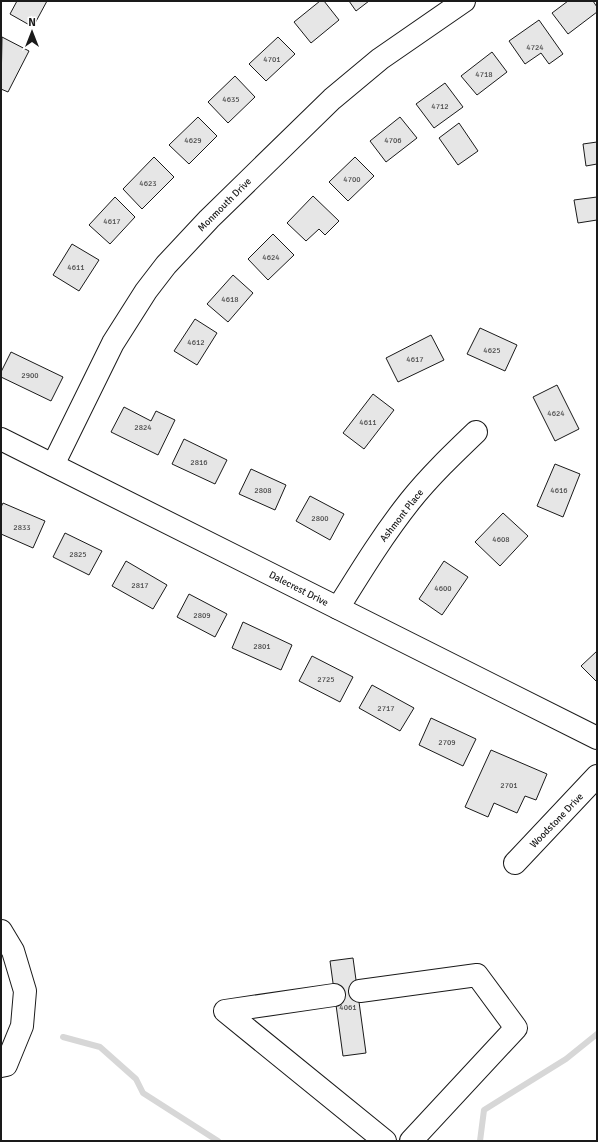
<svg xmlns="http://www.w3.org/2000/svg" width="598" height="1142" viewBox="0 0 598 1142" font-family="Signika,sans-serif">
	<rect width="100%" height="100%" fill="#fff"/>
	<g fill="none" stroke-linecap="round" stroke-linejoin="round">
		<!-- stream -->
		<g stroke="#d7d7d7" stroke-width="6">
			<path d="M63,1037L100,1047L136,1079L143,1093L218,1141"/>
			<path d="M480,1141L484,1110L566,1059L597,1034"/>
		</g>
	</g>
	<!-- building -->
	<g fill="#e6e6e6" stroke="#1a1a1a">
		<path d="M17,1H47L33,27L10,14Z"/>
		<path d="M320,1H324L339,20L311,43L294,22Z"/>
		<path d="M349,1H369L356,11Z"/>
		<path d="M568,1H593L597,7V12L568,34L552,13Z"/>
		<path d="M539,20L563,54L549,64L541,53L525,64L509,41Z"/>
		<path d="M2,37L29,51L8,92L1,89Z"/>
		<path d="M278,37L295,54L266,81L249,64Z"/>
		<path d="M492,52L507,72L477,95L461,76Z"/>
		<path d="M235,76L255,97L228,123L208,102Z"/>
		<path d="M445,83L463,107L434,128L416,104Z"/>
		<path d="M198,117L217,136L189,164L169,145Z"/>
		<path d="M400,117L417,138L386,162L370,141Z"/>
		<path d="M459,123L478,151L458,165L439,138Z"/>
		<path d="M597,142V164L586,166L583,144Z"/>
		<path d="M154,157L174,177L142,209L123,189Z"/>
		<path d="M355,157L374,176L348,201L329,182Z"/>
		<path d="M313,196L339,221L325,235L319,229L306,241L287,223Z"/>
		<path d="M115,197L135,217L110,244L89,225Z"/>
		<path d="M597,197V220L578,223L574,200Z"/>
		<path d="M273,234L294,255L268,280L248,259Z"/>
		<path d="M72,244L99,260L79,291L53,275Z"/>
		<path d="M233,275L253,293L228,322L207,304Z"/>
		<path d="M195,319L217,333L197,365L174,351Z"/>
		<path d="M480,328L517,345L505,371L467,354Z"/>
		<path d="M431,335L444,360L398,382L386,358Z"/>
		<path d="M11,352L63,377L51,401L1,377V372Z"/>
		<path d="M557,385L579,429L555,441L533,397Z"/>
		<path d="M373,394L394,410L364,449L343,433Z"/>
		<path d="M124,407L151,421L156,411L175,420L158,455L111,432Z"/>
		<path d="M184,439L227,460L215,484L172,464Z"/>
		<path d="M555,464L580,474L563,517L537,506Z"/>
		<path d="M251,469L286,485L275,510L239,494Z"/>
		<path d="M310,496L344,514L330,540L296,521Z"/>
		<path d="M3,503L45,521L33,548L1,534V507Z"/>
		<path d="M503,513L528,536L500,566L475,542Z"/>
		<path d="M65,533L102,551L89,575L53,557Z"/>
		<path d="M126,561L167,585L153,609L112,586Z"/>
		<path d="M444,561L468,577L442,615L419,599Z"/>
		<path d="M189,594L227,614L215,637L177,617Z"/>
		<path d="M243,622L292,645L281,670L232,648Z"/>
		<path d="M597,651V682L581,666Z"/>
		<path d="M312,656L353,677L340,702L299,681Z"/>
		<path d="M372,685L414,708L400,731L359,708Z"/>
		<path d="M431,718L476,739L463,766L419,745Z"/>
		<path d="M491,750L547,774L536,800L525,796L517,813L494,803L488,817L465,807Z"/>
		<path d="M353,958L366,1053L343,1056L330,961Z"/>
	</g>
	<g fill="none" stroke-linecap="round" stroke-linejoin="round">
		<defs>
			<g id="minor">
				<path d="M1,439L597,738"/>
				<path d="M53,465L113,343L146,291L166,265L209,219L332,99L380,59L464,1"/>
				<path d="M338,608C361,571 383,535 410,501C430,476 453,454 476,432"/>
				<path d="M515,863L597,776"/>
				<path d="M1,931L13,951L25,991L22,1026L6,1065L1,1066"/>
				<path d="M360,991L477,975L516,1028L411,1141"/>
				<path d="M334,995L225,1011L385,1141"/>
			</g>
		</defs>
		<!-- minor casing -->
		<use href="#minor" stroke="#1a1a1a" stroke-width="24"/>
		<!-- minor -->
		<use href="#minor" stroke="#fff" stroke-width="22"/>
	</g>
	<g text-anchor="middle" stroke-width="3" stroke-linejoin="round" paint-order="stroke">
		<!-- number labels -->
		<g font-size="8" fill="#4d4d4d">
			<text x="535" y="50">4724</text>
			<text x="272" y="62">4701</text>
			<text x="484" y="77">4718</text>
			<text x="231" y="102">4635</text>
			<text x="440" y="109">4712</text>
			<text x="193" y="143">4629</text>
			<text x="393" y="143">4706</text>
			<text x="352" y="182">4700</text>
			<text x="148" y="186">4623</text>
			<text x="112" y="224">4617</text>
			<text x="271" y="260">4624</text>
			<text x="76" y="270">4611</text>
			<text x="230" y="302">4618</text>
			<text x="196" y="345">4612</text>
			<text x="492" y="353">4625</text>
			<text x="415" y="362">4617</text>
			<text x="30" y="378">2900</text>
			<text x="556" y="416">4624</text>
			<text x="368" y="425">4611</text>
			<text x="143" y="430">2824</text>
			<text x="199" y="465">2816</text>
			<text x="263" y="493">2808</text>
			<text x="559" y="493">4616</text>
			<text x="320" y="521">2800</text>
			<text x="22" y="530">2833</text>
			<text x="501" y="542">4608</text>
			<text x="78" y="557">2825</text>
			<text x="140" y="588">2817</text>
			<text x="443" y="591">4600</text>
			<text x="202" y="618">2809</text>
			<text x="262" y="649">2801</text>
			<text x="326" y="682">2725</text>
			<text x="386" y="711">2717</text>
			<text x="447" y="745">2709</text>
			<text x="509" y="788">2701</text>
			<text x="348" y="1010">4061</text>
		</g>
		<!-- street labels -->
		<g font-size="10" fill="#1a1a1a" stroke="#fff">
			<text transform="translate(224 204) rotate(-45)" y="4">Monmouth Drive</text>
			<text transform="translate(401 515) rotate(-52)" y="4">Ashmont Place</text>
			<text transform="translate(299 588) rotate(27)" y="4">Dalecrest Drive</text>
			<text transform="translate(556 820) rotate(-46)" y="4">Woodstone Drive</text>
		</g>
	</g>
	<!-- border -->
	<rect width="598" height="1142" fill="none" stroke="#1a1a1a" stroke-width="4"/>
	<!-- north arrow -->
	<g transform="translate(32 32)" stroke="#ffffff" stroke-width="3" paint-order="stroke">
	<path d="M0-3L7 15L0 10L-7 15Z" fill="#1a1a1a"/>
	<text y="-6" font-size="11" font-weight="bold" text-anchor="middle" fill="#1a1a1a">N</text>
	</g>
</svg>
